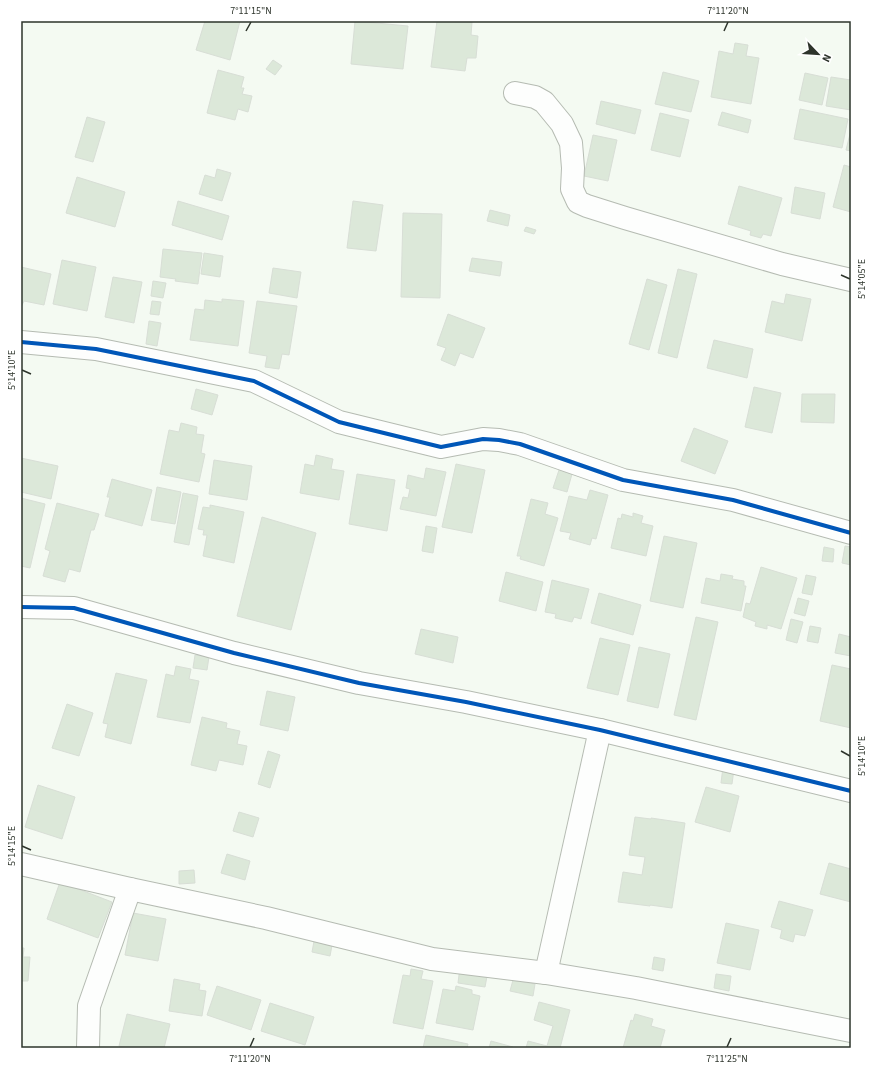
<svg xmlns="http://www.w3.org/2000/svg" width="872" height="1069" viewBox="0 0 872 1069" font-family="'Source Sans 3',sans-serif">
	<rect width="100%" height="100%" fill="#f4faf2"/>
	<!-- building -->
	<g fill="#dce8d9" stroke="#d8ded6">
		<path d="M205,21H240L230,60L196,50Z"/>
		<path d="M355,21L408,26L403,69L351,64Z"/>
		<path d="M437,21L472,22L471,35L478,36L476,58H467L465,71L431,67Z"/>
		<path d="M735,43L748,45L746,56L759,58L751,104L711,97L719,51L733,54Z"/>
		<path d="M273,60L282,66L275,75L266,69Z"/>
		<path d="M218,70L244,77L241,88H244L242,94L252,96L248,112L238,109L235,120L207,113Z"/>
		<path d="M663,72L699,81L691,112L655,104Z"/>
		<path d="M805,73L828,78L822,105L799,100Z"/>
		<path d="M831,77L851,80V110L826,106Z"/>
		<path d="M601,101L641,110L635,134L596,124Z"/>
		<path d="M800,109L848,119L842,148L794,139Z"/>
		<path d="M722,112L751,120L748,133L718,125Z"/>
		<path d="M660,113L689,120L680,157L651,150Z"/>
		<path d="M87,117L105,122L93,162L75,157Z"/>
		<path d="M851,130V151L846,150Z"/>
		<path d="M593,135L617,140L608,181L584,176Z"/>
		<path d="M844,165L851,167V212L833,207Z"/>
		<path d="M217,169L231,173L222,201L199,194L205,175L215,178Z"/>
		<path d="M77,177L125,192L115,227L66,213Z"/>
		<path d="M739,186L782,198L771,236L763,234L761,238L750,235L751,231L728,224Z"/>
		<path d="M795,187L825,193L820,219L791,213Z"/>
		<path d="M178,201L229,216L222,240L172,225Z"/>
		<path d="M353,201L383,205L376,251L347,248Z"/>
		<path d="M490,210L510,215L508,226L487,221Z"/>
		<path d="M403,213L442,214L440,298L401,297Z"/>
		<path d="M526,227L536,230L534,234L524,231Z"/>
		<path d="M163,249L202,253L198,284L175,281L176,279L160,277Z"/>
		<path d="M204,253L223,256L220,277L201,274Z"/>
		<path d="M472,258L502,262L500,276L469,271Z"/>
		<path d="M62,260L96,267L87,311L53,304Z"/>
		<path d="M21,267L51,274L44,305L24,301L21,307Z"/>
		<path d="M273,268L301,272L297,298L269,293Z"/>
		<path d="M678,269L697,274L677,358L658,353Z"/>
		<path d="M113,277L142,282L134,323L105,317Z"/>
		<path d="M647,279L667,285L649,350L629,344Z"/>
		<path d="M153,281L166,283L163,298L151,296Z"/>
		<path d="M786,294L811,299L802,341L765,332L772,301L784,304Z"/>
		<path d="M222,299L244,301L238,346L190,340L195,309L204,310L205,300L222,302Z"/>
		<path d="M152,301L161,302L159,315L150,314Z"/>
		<path d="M257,301L297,306L289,355L282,354L279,369L265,367L267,356L249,353Z"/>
		<path d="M448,314L485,328L473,358L460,353L455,366L441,360L446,348L437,345Z"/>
		<path d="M149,321L161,323L157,346L146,344Z"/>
		<path d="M714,340L753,349L747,378L707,368Z"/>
		<path d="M754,387L781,393L772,433L745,427Z"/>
		<path d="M196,389L218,395L212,415L191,409Z"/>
		<path d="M802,394H835L834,423L801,422Z"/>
		<path d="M181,423L197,427L196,434L204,435L201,453L205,454L199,482L160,474L169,430L179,432Z"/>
		<path d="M694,428L728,441L715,474L681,461Z"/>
		<path d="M316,455L333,459L331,469L344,471L339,500L300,493L305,464L314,466Z"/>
		<path d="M21,458L58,466L51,499L21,492Z"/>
		<path d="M214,460L252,466L247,500L209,494Z"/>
		<path d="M456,464L485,470L472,533L442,527Z"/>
		<path d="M426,468L446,472L436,516L400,509L403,497L408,498L410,489L406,488L408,475L424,479Z"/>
		<path d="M559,470L572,474L567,492L553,488Z"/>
		<path d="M357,474L395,480L387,531L349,524Z"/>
		<path d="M112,479L152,490L142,526L105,516L110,497H107Z"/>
		<path d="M157,487L181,492L175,524L151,520Z"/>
		<path d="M590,490L608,495L596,539L592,538L590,545L569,539L571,533L560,531L569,496L587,500Z"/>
		<path d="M183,493L198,496L189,545L174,542Z"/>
		<path d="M21,498L45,504L30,568L21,566Z"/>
		<path d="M531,499L548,503L545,514L558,518L544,566L520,559L521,556H517Z"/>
		<path d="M57,503L99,514L94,530H91L80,572L69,569L65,582L43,576L50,551L45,549Z"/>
		<path d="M210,505L244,512L234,563L203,556L207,535H203L204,530L198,529L203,507L210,508Z"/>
		<path d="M633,513L643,516L641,523L653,526L646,556L611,548L618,518L621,519L622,514L633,517Z"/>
		<path d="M262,517L316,533L291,630L237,616Z"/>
		<path d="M426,526L437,528L433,553L422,551Z"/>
		<path d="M664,536L697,543L683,608L650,601Z"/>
		<path d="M845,546L851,547V565L842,563Z"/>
		<path d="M824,547L834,549L833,562L822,561Z"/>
		<path d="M761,567L797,578L781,629L767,625V629L755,626L756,622L743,617L746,603L750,604Z"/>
		<path d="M506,572L543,582L536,611L499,601Z"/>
		<path d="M721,574L733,576L732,579L744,581V586H746L741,611L701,603L706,578L720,581Z"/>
		<path d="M806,575L816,577L812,595L802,593Z"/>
		<path d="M552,580L589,589L581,619L574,617L572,622L555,618L556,614L545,612Z"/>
		<path d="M599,593L641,605L633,635L591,623Z"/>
		<path d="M798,598L809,601L805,616L794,613Z"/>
		<path d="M696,617L718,622L696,720L674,715Z"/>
		<path d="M791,619L803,622L797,643L786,640Z"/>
		<path d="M810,626L821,628L818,643L807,641Z"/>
		<path d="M421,629L458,637L453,663L415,654Z"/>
		<path d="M839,634L851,637V656L835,653Z"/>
		<path d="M600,638L630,645L618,695L587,688Z"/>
		<path d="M639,647L670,654L658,708L627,701Z"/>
		<path d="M195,655L209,657L207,670L193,668Z"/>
		<path d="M832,665L851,669V728L820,721Z"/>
		<path d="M176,666L191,669L189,679L199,681L190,723L157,717L166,674L174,676Z"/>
		<path d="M116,673L147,680L131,744L105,737L108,724L103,723Z"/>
		<path d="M267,691L295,697L288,731L260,725Z"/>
		<path d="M67,704L93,713L79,756L52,748Z"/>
		<path d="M202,717L227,723L226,728L240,731L237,744L247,746L243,765L219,760L216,771L191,765Z"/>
		<path d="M268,751L280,755L270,788L258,784Z"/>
		<path d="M723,767L734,769L732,784L721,783Z"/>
		<path d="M38,785L75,797L62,839L25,827Z"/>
		<path d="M706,787L739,796L730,832L695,822Z"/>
		<path d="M239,812L259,818L253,837L233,831Z"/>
		<path d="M635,817L651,819V818L685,823L672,908L650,905V906L618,902L623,872L642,875L645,857L629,855Z"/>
		<path d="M227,854L250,861L245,880L221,873Z"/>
		<path d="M829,863L851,869V902L820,894Z"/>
		<path d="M194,870L195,883L179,884V871Z"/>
		<path d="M60,882L112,902L98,938L47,919Z"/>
		<path d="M779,901L813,910L805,936L795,934L793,942L780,938L782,930L771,927Z"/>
		<path d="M133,913L166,919L158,961L125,955Z"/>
		<path d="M726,923L759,930L750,970L717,963Z"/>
		<path d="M315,936L333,940L330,956L312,952Z"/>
		<path d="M21,948H24L23,957H30L28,981H21V982Z"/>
		<path d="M654,957L665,959L663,971L652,969Z"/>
		<path d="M460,967L488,971L485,987L458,983Z"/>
		<path d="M411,969L423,971L421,979L433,981L423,1029L393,1023L403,975L410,976Z"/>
		<path d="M716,974L731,976L729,991L714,988Z"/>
		<path d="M174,979L200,984L199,990L206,991L202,1016L169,1011Z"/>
		<path d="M513,980L535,984L533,996L510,991Z"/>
		<path d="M217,986L261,1000L251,1030L207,1015Z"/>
		<path d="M456,986L472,990V994L480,996L473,1030L436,1023L443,989L455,991Z"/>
		<path d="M539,1002L570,1010L560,1048H526L528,1041L547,1046L553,1026L534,1020Z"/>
		<path d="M270,1003L314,1017L305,1045L261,1031Z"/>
		<path d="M127,1014L170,1024L164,1048H127L119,1046Z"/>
		<path d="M635,1014L653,1019L651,1026L665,1030L660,1048H623L631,1020L633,1021Z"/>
		<path d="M426,1035L468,1044L467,1048H423Z"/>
		<path d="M491,1041L513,1047L512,1048H489Z"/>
	</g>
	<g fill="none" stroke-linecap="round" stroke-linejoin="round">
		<defs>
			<g id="minor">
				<path d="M515,93L535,97L544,102L562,124L571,143L573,168L572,189L578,202L587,206L625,218L782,264L851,280"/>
				<path d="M21,342L96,349L254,381L339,422L441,447L483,439L499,440L520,444L623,480L733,500L851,533"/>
				<path d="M21,607L74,608L234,653L359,683L466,702L600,730L851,791"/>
				<path d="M21,864L130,889L266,918L432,959L546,973L636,988L851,1031"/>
				<path d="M546,973L600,730"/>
				<path d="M88,1048L89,1006L130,889"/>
			</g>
		</defs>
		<!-- minor casing -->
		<use href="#minor" stroke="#b5bbb2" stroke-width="24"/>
		<!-- minor -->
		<use href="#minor" stroke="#fdfefd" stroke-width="22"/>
		<defs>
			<g id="cycleway">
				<path d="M21,342L96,349L254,381L339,422L441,447L483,439L499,440L520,444L623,480L733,500L851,533"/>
				<path d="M21,607L74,608L234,653L359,683L466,702L600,730L851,791"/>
			</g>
		</defs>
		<!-- cycleway casing -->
		<use href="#cycleway" stroke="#fff" stroke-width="6"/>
		<!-- cycleway -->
		<use href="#cycleway" stroke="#0057b8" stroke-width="4"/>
	</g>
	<!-- ticks -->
	<path fill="none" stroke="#2d342b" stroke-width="1.5" d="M246,31L251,22M724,31L728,22M841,275L850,279M22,370L31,374M841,751L850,756M22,846L31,850M250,1047L254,1038M727,1047L731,1038"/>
	<!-- border -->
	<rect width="872" height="1069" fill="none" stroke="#ffffff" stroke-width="44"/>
	<!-- north arrow -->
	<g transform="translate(818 54) rotate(115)" stroke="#ffffff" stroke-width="3" paint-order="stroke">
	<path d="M0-3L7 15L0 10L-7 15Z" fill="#2d342b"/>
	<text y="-6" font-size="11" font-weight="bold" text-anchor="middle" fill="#2d342b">N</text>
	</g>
	<rect x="22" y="22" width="828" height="1025" fill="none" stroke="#2d342b" stroke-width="1.5"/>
	<g font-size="10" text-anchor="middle" fill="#2d342b">
		<text x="251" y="14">7°11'15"N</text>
		<text x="728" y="14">7°11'20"N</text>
		<text transform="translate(861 279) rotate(-90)" y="4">5°14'05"E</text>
		<text transform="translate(11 370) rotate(-90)" y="4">5°14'10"E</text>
		<text transform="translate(861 756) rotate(-90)" y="4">5°14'10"E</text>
		<text transform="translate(11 846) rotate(-90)" y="4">5°14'15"E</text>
		<text x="250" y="1062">7°11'20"N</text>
		<text x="727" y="1062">7°11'25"N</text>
	</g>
</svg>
